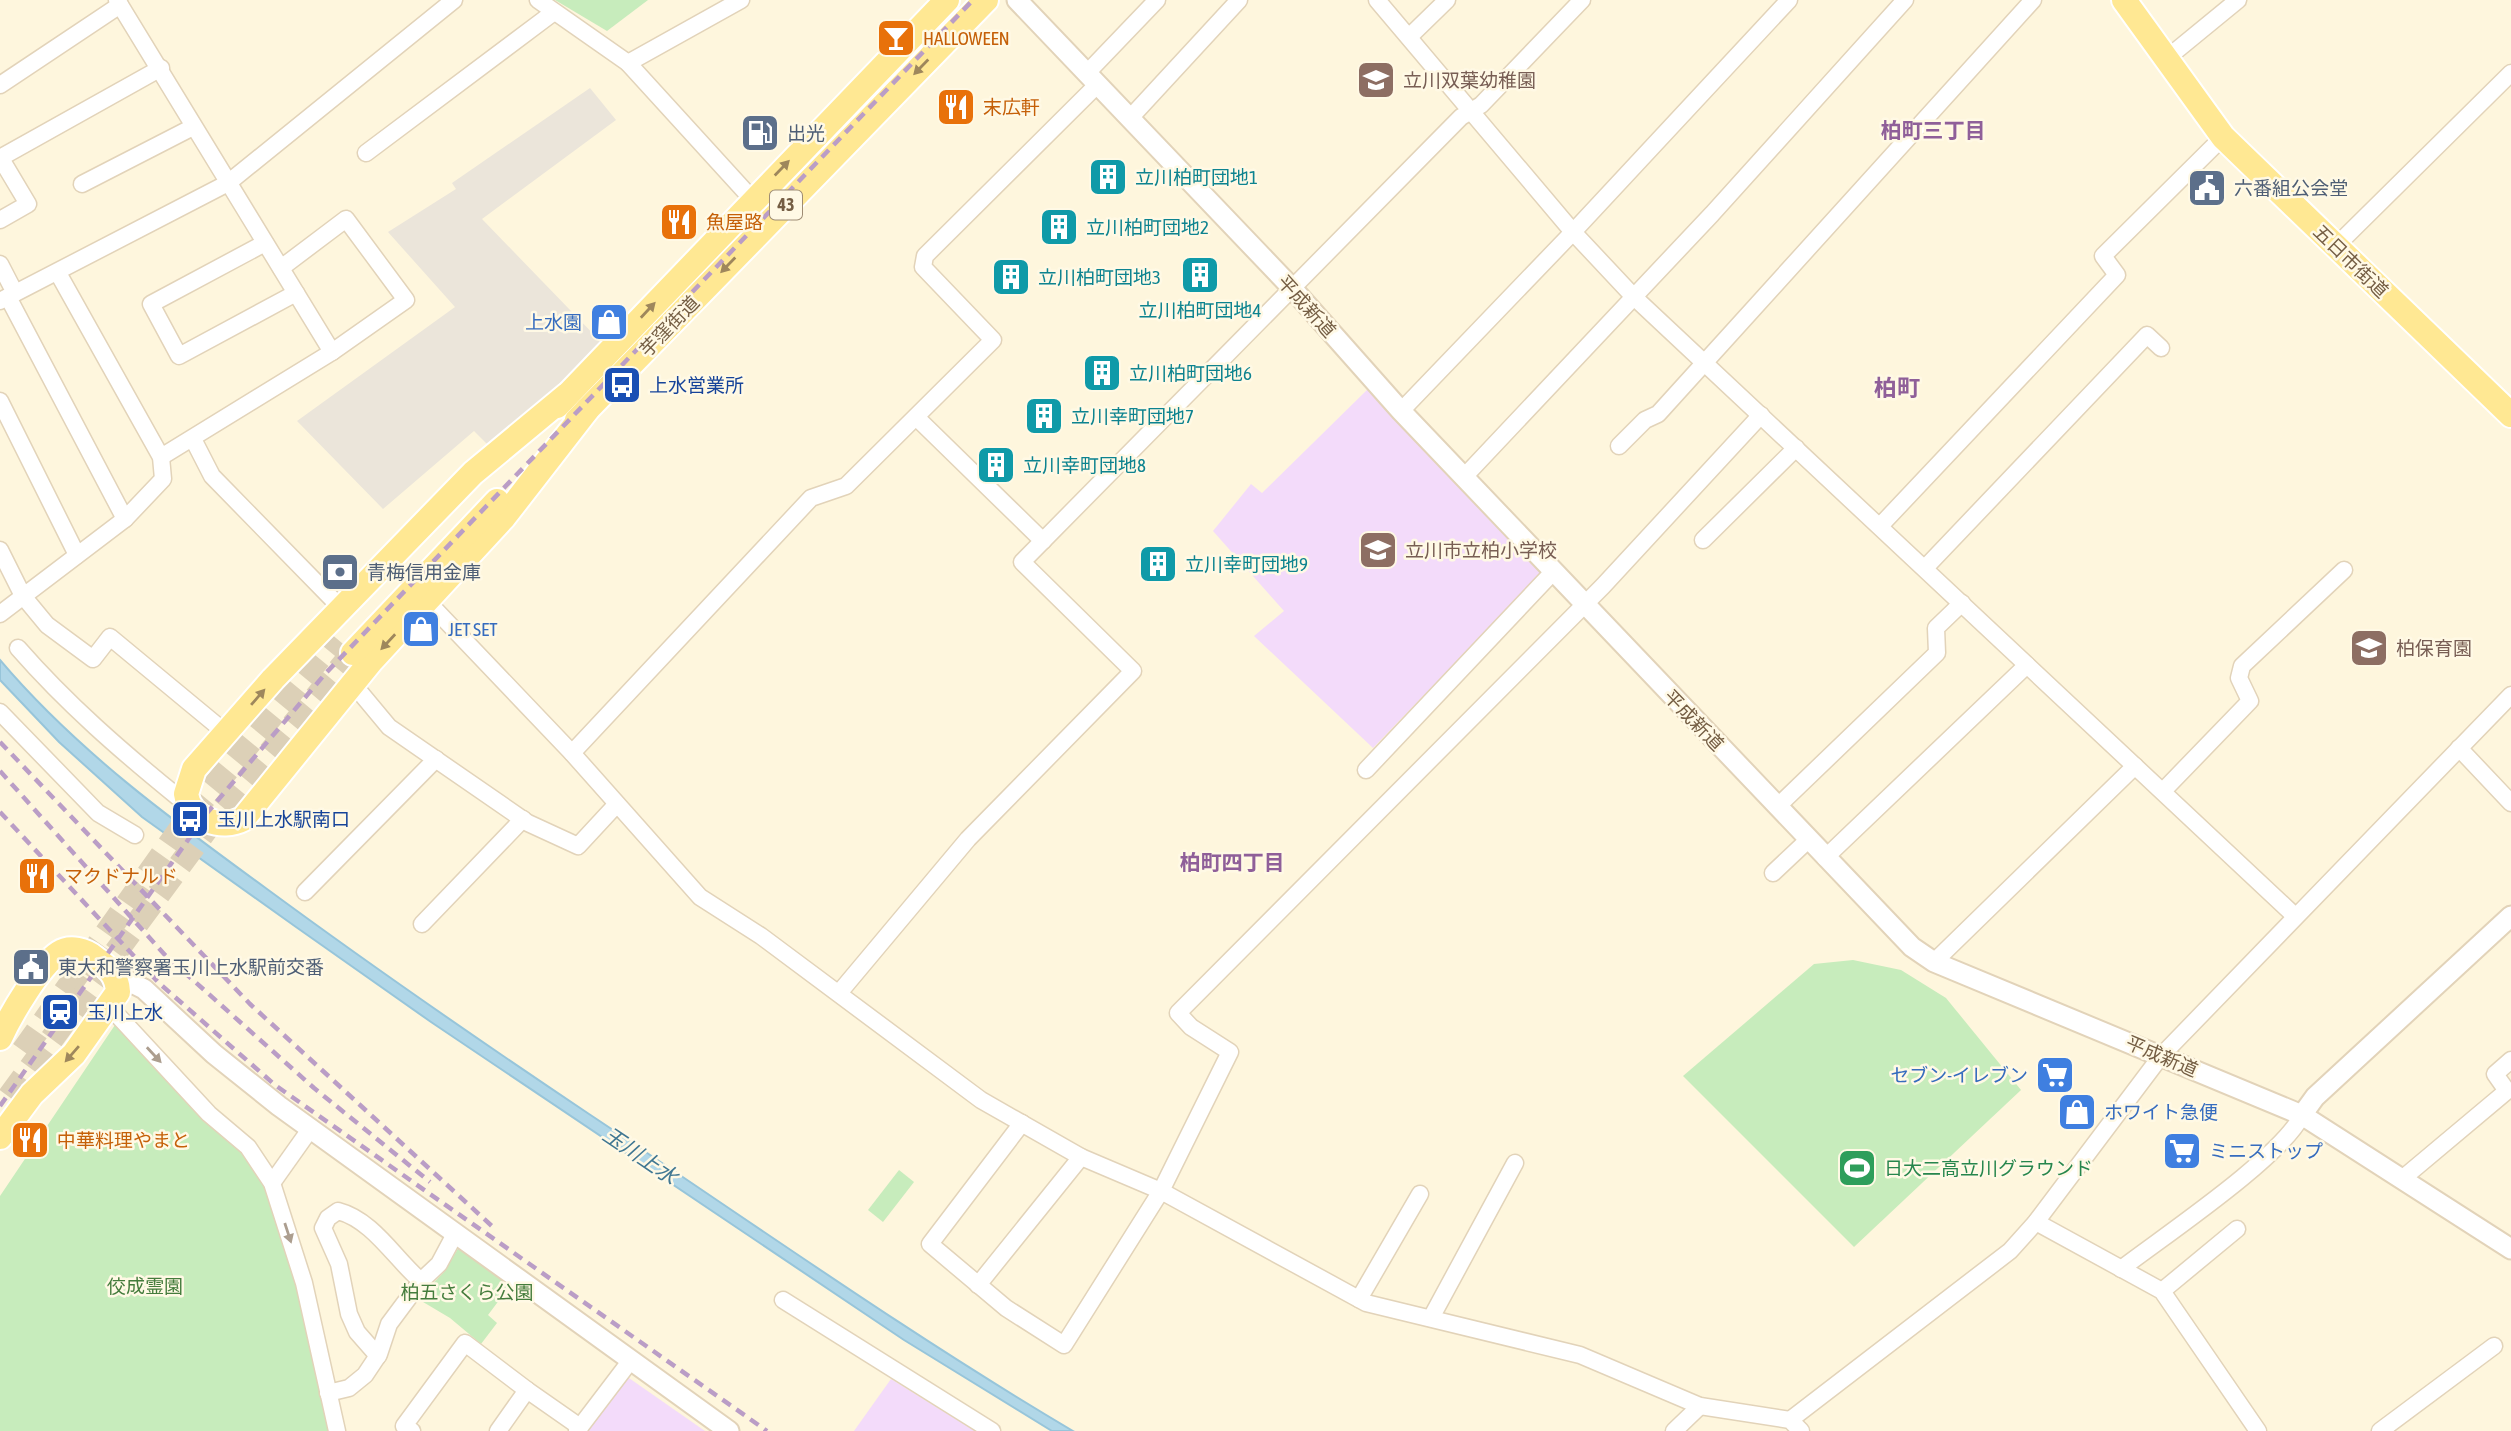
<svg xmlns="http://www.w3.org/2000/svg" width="2511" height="1431" viewBox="0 0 2511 1431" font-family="'Asap Condensed','Noto Sans JP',sans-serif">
	<rect width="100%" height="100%" fill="#fef6dd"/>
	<!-- industrial -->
	<path fill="#ebe5da" d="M590,88L616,120L482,219L602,343L562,384L489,446L474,431L383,509L297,421L455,307L388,232L456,189L452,183Z"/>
	<!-- education -->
	<g fill="#f3dbfa">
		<path d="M1370,387L1544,570L1373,748L1254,636L1284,611L1213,531L1251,484L1262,493Z"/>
		<path d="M626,1376L705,1431H585Z"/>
		<path d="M891,1379L975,1431H854Z"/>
	</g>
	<!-- green -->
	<g fill="#c7ecbc">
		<path d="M555,0H648L607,31Z"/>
		<path d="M1853,960L1901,970L1946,998L2021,1090L1854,1247L1683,1076L1814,964Z"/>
		<path d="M117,1022L203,1120L244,1153L265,1186L298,1285L332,1431H0V1196Z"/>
		<path d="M899,1170L914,1182L883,1222L868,1210Z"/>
		<path d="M460,1245L512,1283L488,1315L497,1323L481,1344L450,1318L418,1299L445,1271Z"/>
	</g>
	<!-- water -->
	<path fill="#b1d7e8" stroke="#97c5da" stroke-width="2" d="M0,660C76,750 172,820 267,889C373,967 480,1041 589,1114C750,1221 907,1333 1073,1431H1052L904,1340L431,1022L296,927L142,817L59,742L0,680Z"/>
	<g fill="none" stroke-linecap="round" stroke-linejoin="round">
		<!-- primary-tunnel -->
		<g stroke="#dcd0b7" stroke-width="24" stroke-dasharray="24 12" stroke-linecap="butt">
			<path d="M23,1051L191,814L336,638"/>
			<path d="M9,1097L208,827L353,653"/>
		</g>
		<defs>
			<g id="minor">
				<path d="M117,0L332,352"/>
				<path d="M538,0L628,63L752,199"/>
				<path d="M1377,0L1573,232L1634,297L2295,916"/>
				<path d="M1409,37L1447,0"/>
				<path d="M2166,59L2238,0"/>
				<path d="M628,63L741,0"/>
				<path d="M1087,73L1157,0"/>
				<path d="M0,85L120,5"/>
				<path d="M1131,117L1239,0"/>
				<path d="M366,153L554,12"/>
				<path d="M0,157L28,204L0,220"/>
				<path d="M0,158L161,68"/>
				<path d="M82,184L193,127"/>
				<path d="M265,243L151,304L179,356L296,293"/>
				<path d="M2336,246L2511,73"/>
				<path d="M0,264L15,293"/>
				<path d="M8,297L125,519"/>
				<path d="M0,301L228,183L454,0"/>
				<path d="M0,401L77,555"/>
				<path d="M1401,411L1573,232L1789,0"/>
				<path d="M916,417L1043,541"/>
				<path d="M193,439L212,476L343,610"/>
				<path d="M1619,446L1645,420L1658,414L2033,0"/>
				<path d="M161,457L332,352L406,300L346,219L281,268"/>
				<path d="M1464,477L1712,214L1905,0"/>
				<path d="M1880,526L2117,275L2103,256L2223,137"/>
				<path d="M1703,540L1796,448"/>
				<path d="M0,550L23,596L47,625L93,659L110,637L226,733"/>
				<path d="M1925,568L2147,335L2161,348"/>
				<path d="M427,601L572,753L700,897L761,936L981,1100L1081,1157L1161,1191L1366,1303L1580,1355L1700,1406L1790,1420L1801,1431"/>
				<path d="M0,614L125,519L163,479L161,457L58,273"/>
				<path d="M18,648C67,704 121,751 179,798"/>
				<path d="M354,685L389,727L528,823L578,846L616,805"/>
				<path d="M0,712L98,813L135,835"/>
				<path d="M2459,748L2511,803"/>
				<path d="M572,753L811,498L846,486L993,340L923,267L925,256L1098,84"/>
				<path d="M1366,770L1553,572"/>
				<path d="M2163,791L2250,701L2239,678L2242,666L2344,570"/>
				<path d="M1777,807L1937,653L1936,628L1962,603"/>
				<path d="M1825,858L2027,665"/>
				<path d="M1773,873L1808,840"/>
				<path d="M305,892L436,759"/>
				<path d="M422,924L523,819"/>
				<path d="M1934,962L2135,766"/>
				<path d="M839,993L968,839L1133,671L1022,562L1461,117L1481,105L1582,0"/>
				<path d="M108,1005L209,1114L248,1147L272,1183L304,1283L337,1431"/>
				<path d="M1022,1123L930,1244L1006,1308L1064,1345L1161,1191L1230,1052L1191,1027L1178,1013L1603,586L1761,415"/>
				<path d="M2402,1179L2507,1091L2495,1074L2511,1060"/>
				<path d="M272,1183L311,1128"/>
				<path d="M2036,1222L2162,1291L2258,1431"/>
				<path d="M2121,1269C2164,1236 2282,1157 2302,1115"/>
				<path d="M978,1285L1081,1157"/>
				<path d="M2162,1291L2237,1229"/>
				<path d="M1359,1299L1420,1194"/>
				<path d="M783,1300L992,1431"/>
				<path d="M1431,1318L1515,1163"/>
				<path d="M378,1356L357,1332L349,1314L339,1264L323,1228L328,1218L338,1211C373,1220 395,1259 421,1281"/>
				<path d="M328,1393L349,1388L365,1375L379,1354L389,1324L421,1281L439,1264L455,1234"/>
				<path d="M1790,1420L2010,1251L2036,1222L2161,1056L2511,695"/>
				<path d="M412,1431L404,1426L465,1343L527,1390"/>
				<path d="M498,1431L527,1390L580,1427"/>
				<path d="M577,1431L631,1360"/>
				<path d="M1674,1431L1700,1406"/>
				<path d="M2380,1431L2494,1346"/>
			</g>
			<g id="tertiary">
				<path d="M1017,0L1291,287L1401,411L1912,947L1934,962L2302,1115L2511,1249"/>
				<path d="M118,992L130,982L144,989L214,1054L279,1106L729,1431"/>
				<path d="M2302,1115L2315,1097L2511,916"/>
			</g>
			<g id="primary">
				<path d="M2124,0L2223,137L2511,415"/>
				<path d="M567,395L473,473L273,679L194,769L186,794C190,820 222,830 243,819L372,660L504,517L587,410"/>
				<path d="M557,406L947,0"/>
				<path d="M577,420L986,0"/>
				<path d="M353,653L497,501"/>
				<path d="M0,1038C10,1016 39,966 59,953C70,946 85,950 95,958C108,968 117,973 118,992L74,1054L32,1094L0,1137"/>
			</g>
		</defs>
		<!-- minor casing -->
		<use href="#minor" stroke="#e2d3b9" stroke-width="19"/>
		<!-- tertiary casing -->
		<use href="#tertiary" stroke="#e2d3b9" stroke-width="23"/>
		<!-- primary casing -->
		<use href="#primary" stroke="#fff" stroke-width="28"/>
		<!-- minor -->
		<use href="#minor" stroke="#fff" stroke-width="16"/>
		<!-- tertiary -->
		<use href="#tertiary" stroke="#fff" stroke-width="19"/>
		<!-- primary -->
		<use href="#primary" stroke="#ffe893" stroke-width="24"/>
		<!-- rail -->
		<g stroke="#ba9dc6" stroke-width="4.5" stroke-dasharray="10 7" stroke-linecap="butt">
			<path d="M0,742L250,1004L494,1228"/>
			<path d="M0,771L165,955L314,1088L430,1182"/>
			<path d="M0,812L159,983L275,1085L767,1431"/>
			<path d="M0,1106L207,813L325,674L973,0"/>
		</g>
	</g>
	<!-- one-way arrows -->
	<defs><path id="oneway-solid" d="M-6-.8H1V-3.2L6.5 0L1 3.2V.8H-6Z" transform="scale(1.75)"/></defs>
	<g fill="#9e875c">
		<use href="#oneway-solid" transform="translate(921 67) rotate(134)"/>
		<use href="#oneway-solid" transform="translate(782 168) rotate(-46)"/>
		<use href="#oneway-solid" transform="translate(728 265) rotate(134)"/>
		<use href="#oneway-solid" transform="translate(648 310) rotate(-47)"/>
		<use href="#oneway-solid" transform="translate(388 642) rotate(133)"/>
		<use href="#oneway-solid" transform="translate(258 697) rotate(-49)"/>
		<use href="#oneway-solid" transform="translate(72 1054) rotate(131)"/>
	</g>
	<g fill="#ac9e8f">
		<use href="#oneway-solid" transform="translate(154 1055) rotate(47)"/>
		<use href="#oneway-solid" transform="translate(288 1233) rotate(72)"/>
	</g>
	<!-- icons -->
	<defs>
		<symbol id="bar-square" viewBox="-11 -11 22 22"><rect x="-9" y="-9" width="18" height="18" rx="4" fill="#e8710a" stroke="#fff9e5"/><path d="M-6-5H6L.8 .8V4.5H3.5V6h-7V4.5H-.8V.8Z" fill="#fff"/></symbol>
		<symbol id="school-square" viewBox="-11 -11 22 22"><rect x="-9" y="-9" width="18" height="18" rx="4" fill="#8d6e63" stroke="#fff9e5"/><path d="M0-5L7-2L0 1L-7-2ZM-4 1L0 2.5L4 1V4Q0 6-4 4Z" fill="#fff"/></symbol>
		<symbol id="restaurant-square" viewBox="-11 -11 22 22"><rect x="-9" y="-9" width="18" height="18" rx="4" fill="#e8710a" stroke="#fff9e5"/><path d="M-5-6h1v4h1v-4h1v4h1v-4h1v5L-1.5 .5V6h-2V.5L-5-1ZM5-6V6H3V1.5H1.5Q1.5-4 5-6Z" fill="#fff"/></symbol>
		<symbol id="fuel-square" viewBox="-11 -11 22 22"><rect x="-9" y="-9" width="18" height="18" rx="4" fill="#5c6f8a" stroke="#fff9e5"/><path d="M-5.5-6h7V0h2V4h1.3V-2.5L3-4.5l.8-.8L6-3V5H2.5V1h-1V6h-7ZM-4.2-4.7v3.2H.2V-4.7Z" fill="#fff"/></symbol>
		<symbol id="building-square" viewBox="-11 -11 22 22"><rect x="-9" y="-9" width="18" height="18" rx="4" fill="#0f9aa8" stroke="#fff9e5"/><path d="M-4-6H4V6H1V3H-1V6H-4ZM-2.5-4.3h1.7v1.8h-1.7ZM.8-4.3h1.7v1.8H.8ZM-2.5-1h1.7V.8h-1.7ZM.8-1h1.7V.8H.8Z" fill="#fff"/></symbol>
		<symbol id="civic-square" viewBox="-11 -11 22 22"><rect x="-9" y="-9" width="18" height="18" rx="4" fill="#5c6f8a" stroke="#fff9e5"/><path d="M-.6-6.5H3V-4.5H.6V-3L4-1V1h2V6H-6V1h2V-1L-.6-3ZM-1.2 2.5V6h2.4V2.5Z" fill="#fff"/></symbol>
		<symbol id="shop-square" viewBox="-11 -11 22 22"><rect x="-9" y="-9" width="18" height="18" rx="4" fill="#3f7fe0" stroke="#fff9e5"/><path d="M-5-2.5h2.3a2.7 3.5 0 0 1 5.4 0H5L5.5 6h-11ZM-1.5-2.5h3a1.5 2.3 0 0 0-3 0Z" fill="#fff"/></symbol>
		<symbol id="bus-square" viewBox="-11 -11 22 22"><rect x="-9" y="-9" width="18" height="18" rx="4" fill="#1a4fb4" stroke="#fff9e5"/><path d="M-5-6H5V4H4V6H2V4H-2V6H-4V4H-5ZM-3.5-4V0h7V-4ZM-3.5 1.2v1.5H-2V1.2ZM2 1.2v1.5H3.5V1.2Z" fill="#fff"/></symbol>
		<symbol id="bank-square" viewBox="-11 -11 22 22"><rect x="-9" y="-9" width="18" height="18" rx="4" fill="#5c6f8a" stroke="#fff9e5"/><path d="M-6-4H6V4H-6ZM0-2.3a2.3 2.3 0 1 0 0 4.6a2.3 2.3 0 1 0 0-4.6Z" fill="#fff"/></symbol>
		<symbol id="station-square" viewBox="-11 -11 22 22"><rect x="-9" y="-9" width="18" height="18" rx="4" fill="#1a4fb4" stroke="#fff9e5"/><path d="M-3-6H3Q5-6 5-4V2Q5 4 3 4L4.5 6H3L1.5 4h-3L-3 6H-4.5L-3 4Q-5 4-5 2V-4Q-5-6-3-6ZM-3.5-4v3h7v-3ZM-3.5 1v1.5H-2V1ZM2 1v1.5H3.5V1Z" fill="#fff"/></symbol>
		<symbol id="supermarket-square" viewBox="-11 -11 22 22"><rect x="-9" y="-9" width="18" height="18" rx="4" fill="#3f7fe0" stroke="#fff9e5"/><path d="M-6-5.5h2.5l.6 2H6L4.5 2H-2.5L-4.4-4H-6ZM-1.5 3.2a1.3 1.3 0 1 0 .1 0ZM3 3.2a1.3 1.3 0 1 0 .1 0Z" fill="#fff"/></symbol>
		<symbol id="stadium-square" viewBox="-11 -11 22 22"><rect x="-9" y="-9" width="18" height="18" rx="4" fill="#2e9e5b" stroke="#fff9e5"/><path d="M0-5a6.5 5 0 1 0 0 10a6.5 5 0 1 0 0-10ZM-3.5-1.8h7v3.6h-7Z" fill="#fff"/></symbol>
	</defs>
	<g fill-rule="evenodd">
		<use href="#bar-square" x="874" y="16" width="44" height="44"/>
		<use href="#school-square" x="1354" y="58" width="44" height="44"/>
		<use href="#restaurant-square" x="934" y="85" width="44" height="44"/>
		<use href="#fuel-square" x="738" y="111" width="44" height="44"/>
		<use href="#building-square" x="1086" y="155" width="44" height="44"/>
		<use href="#civic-square" x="2185" y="166" width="44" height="44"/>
		<use href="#restaurant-square" x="657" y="200" width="44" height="44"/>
		<use href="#building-square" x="1037" y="205" width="44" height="44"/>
		<use href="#building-square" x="1178" y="253" width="44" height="44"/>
		<use href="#building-square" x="989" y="255" width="44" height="44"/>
		<use href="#shop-square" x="587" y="300" width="44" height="44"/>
		<use href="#building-square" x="1080" y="351" width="44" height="44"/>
		<use href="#bus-square" x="600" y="363" width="44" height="44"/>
		<use href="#building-square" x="1022" y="394" width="44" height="44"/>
		<use href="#building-square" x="974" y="443" width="44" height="44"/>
		<use href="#school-square" x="1356" y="528" width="44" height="44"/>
		<use href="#building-square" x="1136" y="542" width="44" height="44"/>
		<use href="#bank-square" x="318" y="550" width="44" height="44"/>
		<use href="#shop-square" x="399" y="607" width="44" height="44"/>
		<use href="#school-square" x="2347" y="626" width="44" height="44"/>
		<use href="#bus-square" x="168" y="797" width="44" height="44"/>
		<use href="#restaurant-square" x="15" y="854" width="44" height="44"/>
		<use href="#civic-square" x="9" y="945" width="44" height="44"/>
		<use href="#station-square" x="38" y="990" width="44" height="44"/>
		<use href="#supermarket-square" x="2033" y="1053" width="44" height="44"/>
		<use href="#shop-square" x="2055" y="1090" width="44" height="44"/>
		<use href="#restaurant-square" x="8" y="1118" width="44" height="44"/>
		<use href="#supermarket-square" x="2160" y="1129" width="44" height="44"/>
		<use href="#stadium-square" x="1835" y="1146" width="44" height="44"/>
	</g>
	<g text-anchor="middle" stroke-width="5" stroke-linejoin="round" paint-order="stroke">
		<!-- shield labels -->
		<rect fill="#fff9e5" stroke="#9e8c74" stroke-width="2" x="770" y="190.5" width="32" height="29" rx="5"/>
		<g font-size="18" font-weight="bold" fill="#755e44">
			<text x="786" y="211">43</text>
		</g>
		<!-- food labels -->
		<g font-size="19" fill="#c56008" stroke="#fff9e5" text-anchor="start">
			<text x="923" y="45">HALLOWEEN</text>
			<text x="983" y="114">末広軒</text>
			<text x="706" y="229">魚屋路</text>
			<text x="64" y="883">マクドナルド</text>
			<text x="57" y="1147">中華料理やまと</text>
		</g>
		<!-- education labels -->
		<g font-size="19" fill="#785e54" stroke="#fff9e5" text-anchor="start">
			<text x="1403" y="87">立川双葉幼稚園</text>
			<text x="1405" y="557">立川市立柏小学校</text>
			<text x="2396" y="655">柏保育園</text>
		</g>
		<!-- service labels -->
		<g font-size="19" fill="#4e5e75" stroke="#fff9e5" text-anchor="start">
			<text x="787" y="140">出光</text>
			<text x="2234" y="195">六番組公会堂</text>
			<text x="367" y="579">青梅信用金庫</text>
			<text x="58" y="974">東大和警察署玉川上水駅前交番</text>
		</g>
		<!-- culture labels -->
		<g font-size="19" fill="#0d838f" stroke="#fff9e5" text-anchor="start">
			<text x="1135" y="184">立川柏町団地1</text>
			<text x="1086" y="234">立川柏町団地2</text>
			<text x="1038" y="284">立川柏町団地3</text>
			<text x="1200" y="317" text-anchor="middle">立川柏町団地4</text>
			<text x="1129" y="380">立川柏町団地6</text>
			<text x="1071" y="423">立川幸町団地7</text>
			<text x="1023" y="472">立川幸町団地8</text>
			<text x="1185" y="571">立川幸町団地9</text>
		</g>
		<!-- street labels -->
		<g font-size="19" fill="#755e44" stroke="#fff9e5">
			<text transform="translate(2351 261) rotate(44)" y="7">五日市街道</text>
			<text transform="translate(1307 306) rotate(48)" y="7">平成新道</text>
			<text transform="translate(669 326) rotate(-46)" y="7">芋窪街道</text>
			<text transform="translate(1694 720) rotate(46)" y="7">平成新道</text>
			<text transform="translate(2162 1056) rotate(23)" y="7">平成新道</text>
		</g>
		<!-- shop labels -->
		<g font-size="19" fill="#366cbe" stroke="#fff9e5" text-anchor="start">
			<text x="582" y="329" text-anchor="end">上水園</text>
			<text x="448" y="636">JET SET</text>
			<text x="2028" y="1082" text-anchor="end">セブン-イレブン</text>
			<text x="2104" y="1119">ホワイト急便</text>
			<text x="2209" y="1158">ミニストップ</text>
		</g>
		<!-- transit labels -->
		<g font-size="19" fill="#164399" stroke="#fff9e5" text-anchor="start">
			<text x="649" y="392">上水営業所</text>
			<text x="217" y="826">玉川上水駅南口</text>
			<text x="87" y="1019">玉川上水</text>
		</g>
		<!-- leisure labels -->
		<g font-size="19" fill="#27864d" stroke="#fff9e5" text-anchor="start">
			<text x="1884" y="1175">日大二高立川グラウンド</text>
		</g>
		<!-- park labels -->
		<g font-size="19" fill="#447c3c" stroke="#fff9e5">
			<text x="145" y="1293">佼成霊園</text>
			<text x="467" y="1299">柏五さくら公園</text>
		</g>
		<!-- neighbourhood labels -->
		<g font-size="21" font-weight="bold" fill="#8f5f99" stroke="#fff9e5">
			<text x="1933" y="138">柏町三丁目</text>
			<text x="1232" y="870">柏町四丁目</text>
		</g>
		<!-- water labels -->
		<g font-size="21" font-style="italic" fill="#407792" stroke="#fff9e5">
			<text transform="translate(640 1156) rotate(34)" y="7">玉川上水</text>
		</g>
		<!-- quarter labels -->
		<g font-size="23" font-weight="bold" fill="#8f5f99" stroke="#fff9e5">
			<text x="1897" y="396">柏町</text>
		</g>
	</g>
</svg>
